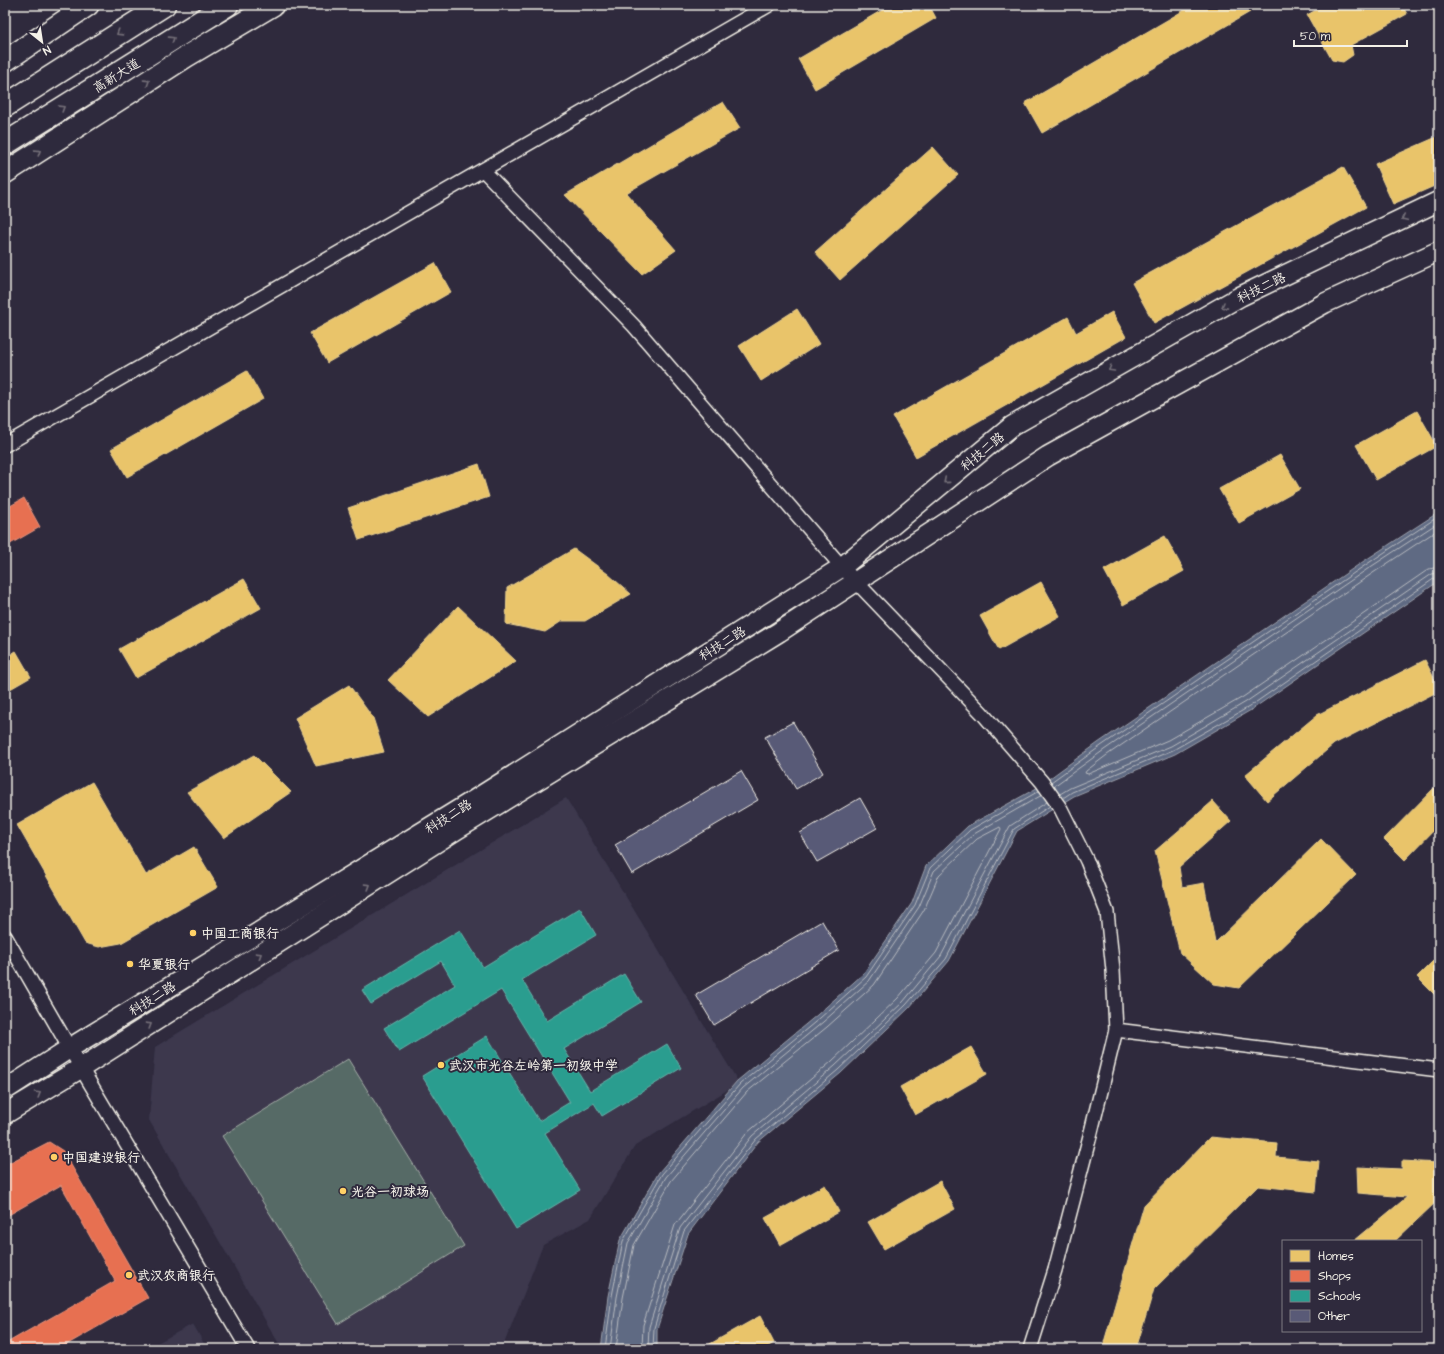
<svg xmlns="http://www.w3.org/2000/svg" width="1444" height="1354" viewBox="0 0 1444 1354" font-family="'Architects Daughter','LXGW WenKai TC',sans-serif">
	<rect width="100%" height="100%" fill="#2f2a3d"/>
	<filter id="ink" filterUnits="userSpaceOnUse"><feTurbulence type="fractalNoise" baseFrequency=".025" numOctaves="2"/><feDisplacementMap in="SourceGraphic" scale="8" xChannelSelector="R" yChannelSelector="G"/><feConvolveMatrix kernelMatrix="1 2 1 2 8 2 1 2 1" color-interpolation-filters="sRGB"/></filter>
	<g filter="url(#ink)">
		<!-- built -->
		<g fill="#3c384e">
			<path d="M566,798L739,1083L635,1146L590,1219L543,1245L502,1349H282L149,1120L155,1047Z"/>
			<path d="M193,1324L207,1349H146Z"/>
		</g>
		<!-- green -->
		<path fill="#566b66" stroke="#a5aea7" d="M348,1059L464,1246L338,1324L222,1136Z"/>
		<!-- water -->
		<path fill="#5f6a83" stroke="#9ba0ab" d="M1439,512V581L1251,710L1175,754L1074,796L1017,831L949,961L909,1008L841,1073L758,1142L688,1234L657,1329V1349H601L608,1296L620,1240L659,1172L737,1081L817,1015L863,974L912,903L926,866L968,826L1035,789L1098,743L1364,561Z"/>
		<!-- homes -->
		<g fill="#e9c46a" stroke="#ecd290">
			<path d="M891,5H929L936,18L815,89L798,59Z"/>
			<path d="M1193,5H1245L1250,12L1042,133L1025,103Z"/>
			<path d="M1325,5H1402L1407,14L1351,45L1353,55L1343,62L1332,60L1307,15Z"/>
			<path d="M723,102L740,128L626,193L676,250L642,274L565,195Z"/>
			<path d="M1439,136V184L1393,204L1375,164Z"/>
			<path d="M933,147L958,175L840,280L815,252Z"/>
			<path d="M1343,167L1366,207L1154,323L1132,283Z"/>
			<path d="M435,263L451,292L327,363L310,333Z"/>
			<path d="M797,309L819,344L761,381L739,346Z"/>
			<path d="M1112,312L1126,337L916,457L893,417L1068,317L1076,333Z"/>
			<path d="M247,371L263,399L127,477L111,449Z"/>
			<path d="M1417,411L1437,446L1376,480L1356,445Z"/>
			<path d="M1280,455L1300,489L1239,523L1219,489Z"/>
			<path d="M479,464L489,497L359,540L348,508Z"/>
			<path d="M1165,536L1184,571L1123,605L1104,570Z"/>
			<path d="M574,549L608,574L631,594L585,621H562L545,632L506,624L507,588Z"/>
			<path d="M244,579L261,608L136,678L119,649Z"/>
			<path d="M1041,582L1060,616L999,650L980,616Z"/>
			<path d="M458,606L516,661L428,717L388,680Z"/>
			<path d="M16,651L31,677L5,692V658Z"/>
			<path d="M1425,660L1439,688V691L1334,744L1267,801L1245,775L1317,715Z"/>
			<path d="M349,685L373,718L384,752L316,766L295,718Z"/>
			<path d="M254,755L291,792L224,838L187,792Z"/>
			<path d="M92,782L146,875L194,847L218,887L121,943L99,947L85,943L17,825Z"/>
			<path d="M1439,783V825L1405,860L1384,839Z"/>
			<path d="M1213,801L1231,821L1179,867L1182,887L1204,883L1215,943L1321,839L1356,875L1239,988L1214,984L1180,953L1155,851Z"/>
			<path d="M1439,955V999L1417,977Z"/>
			<path d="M971,1047L987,1074L915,1115L900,1087Z"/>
			<path d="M1210,1137L1277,1143L1276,1157L1319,1161L1316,1192L1258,1186L1154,1289L1136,1349H1102L1144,1205Z"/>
			<path d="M1402,1161L1439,1163V1201H1437L1395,1241H1354L1407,1197L1358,1193L1357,1167L1402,1169Z"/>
			<path d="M940,1181L955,1209L884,1249L868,1222Z"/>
			<path d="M825,1185L839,1212L780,1245L765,1218Z"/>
			<path d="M760,1316L774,1343L763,1349H701Z"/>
		</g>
		<!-- shops -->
		<g fill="#e76f51" stroke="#eb967e">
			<path d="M24,498L40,527L5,547V509Z"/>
			<path d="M49,1142L63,1151L148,1298L59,1349H5V1344L115,1281L61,1185L5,1217V1165Z"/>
		</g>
		<!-- schools -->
		<path fill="#2a9d8f" stroke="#67b6aa" d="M580,908L596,935L522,980L547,1021L624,974L641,1002L564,1049L590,1091L667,1044L681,1068L602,1116L594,1103L545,1133L580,1190L516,1229L422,1076L487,1036L539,1121L570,1102L501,990L399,1052L384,1028L455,985L441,961L371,1004L362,990L460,930L483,967Z"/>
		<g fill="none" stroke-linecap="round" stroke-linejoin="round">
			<!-- shore -->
			<g stroke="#b8bbc0" stroke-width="1">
				<path d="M1439,529L1373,573L1107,755L1086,771L1085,773L1088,774L1168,740L1243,697L1429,569L1439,567"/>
				<path d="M1051,782L1101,746L1367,564L1439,516"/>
				<path d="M1054,786L1104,750L1369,568L1439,522"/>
				<path d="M1060,794L1070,788L1171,746L1246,702L1432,574L1439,573"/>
				<path d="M1063,798L1072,792L1173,750L1249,707L1435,578H1439"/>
				<path d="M605,1349L612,1296L623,1241L662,1174L740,1084L820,1018L866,977L915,905L930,868L970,830L1039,791"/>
				<path d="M610,1349L617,1297L628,1243L666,1177L743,1088L823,1022L869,981L919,907L934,871L974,834L1042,795"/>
				<path d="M616,1349L623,1298L634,1245L671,1181L747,1092L827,1027L874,985L924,910L939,875L977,839L1000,827L1001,829L936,953L898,998L831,1062L747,1133L675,1225L643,1325L642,1349"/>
				<path d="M648,1349L649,1327L680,1228L752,1136L835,1066L903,1002L941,956L1010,826L1047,802"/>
				<path d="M653,1349L654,1328L684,1231L756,1139L838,1070L906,1005L946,959L1014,829L1050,806"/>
			</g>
		</g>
		<!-- building -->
		<g fill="#595a77" stroke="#f4f1e8">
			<path d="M793,722L823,773L796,789L765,737Z"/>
			<path d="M741,771L758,800L632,874L615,845Z"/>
			<path d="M860,798L877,828L817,862L800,833Z"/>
			<path d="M822,921L839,950L714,1025L696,995Z"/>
		</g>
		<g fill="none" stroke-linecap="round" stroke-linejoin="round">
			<defs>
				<g id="street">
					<path d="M483,170L634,326L842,567L982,713L1042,782L1061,809L1087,861L1107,912L1113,970L1116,1030L1091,1132L1055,1270L1030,1349"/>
					<path d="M5,445L769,5"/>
					<path d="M5,936L81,1068L248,1349"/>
					<path d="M1116,1030L1439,1070"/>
				</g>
				<g id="secondary">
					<path d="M5,1090L70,1048L471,802L842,567L1012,426L1241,296L1439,201"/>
					<path d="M5,1114L81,1068L456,830L779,632L1048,456L1325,303L1439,251"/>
				</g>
				<g id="primary">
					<path d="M5,61L88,5"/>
					<path d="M5,173L187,56L273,5"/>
				</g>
				<g id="highway">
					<path d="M5,106L164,5"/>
					<path d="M5,144L227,5"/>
				</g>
			</defs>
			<!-- street casing -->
			<use href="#street" stroke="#f4f1e8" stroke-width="16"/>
			<!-- secondary casing -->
			<use href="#secondary" stroke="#f4f1e8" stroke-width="22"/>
			<!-- primary casing -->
			<use href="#primary" stroke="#f4f1e8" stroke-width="24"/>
			<!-- highway casing -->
			<use href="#highway" stroke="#f4f1e8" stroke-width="25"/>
			<!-- street -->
			<use href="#street" stroke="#2f2a3d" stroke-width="13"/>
			<!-- secondary -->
			<use href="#secondary" stroke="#2f2a3d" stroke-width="19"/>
			<!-- primary -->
			<use href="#primary" stroke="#2f2a3d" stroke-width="21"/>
			<!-- highway -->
			<use href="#highway" stroke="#2f2a3d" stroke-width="22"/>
		</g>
		<!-- one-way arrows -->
		<defs><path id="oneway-chevron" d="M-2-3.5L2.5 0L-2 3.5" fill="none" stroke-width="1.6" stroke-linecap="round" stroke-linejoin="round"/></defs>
		<g stroke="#747079">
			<use href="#oneway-chevron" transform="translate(119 33) rotate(148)"/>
			<use href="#oneway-chevron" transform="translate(172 39) rotate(-32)"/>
			<use href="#oneway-chevron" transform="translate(147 82) rotate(-33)"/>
			<use href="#oneway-chevron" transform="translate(62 108) rotate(-32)"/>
			<use href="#oneway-chevron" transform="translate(38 152) rotate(-33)"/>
			<use href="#oneway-chevron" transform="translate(1404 218) rotate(155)"/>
			<use href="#oneway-chevron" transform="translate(1224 306) rotate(151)"/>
			<use href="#oneway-chevron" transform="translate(1111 369) rotate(150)"/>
			<use href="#oneway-chevron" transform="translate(946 481) rotate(140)"/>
			<use href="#oneway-chevron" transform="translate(368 886) rotate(-32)"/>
			<use href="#oneway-chevron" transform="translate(259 955) rotate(-32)"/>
			<use href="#oneway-chevron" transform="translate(149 1025) rotate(-32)"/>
			<use href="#oneway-chevron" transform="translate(38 1094) rotate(-31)"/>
		</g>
	</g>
	<!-- markers -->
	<g fill="#ffd166" stroke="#2f2a3d" stroke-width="1.5">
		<circle cx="193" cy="933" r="4"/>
		<circle cx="130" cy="964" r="4"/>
		<circle cx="441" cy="1065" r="4"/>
		<circle cx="54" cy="1157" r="4"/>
		<circle cx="343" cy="1191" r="4"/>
		<circle cx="129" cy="1275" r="4"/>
	</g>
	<g text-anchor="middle" stroke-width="4" stroke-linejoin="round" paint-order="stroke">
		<!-- street labels -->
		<g font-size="13" fill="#f4f1e8" stroke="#2f2a3d">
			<text transform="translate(116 75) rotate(-32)" y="5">高新大道</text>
			<text transform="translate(1261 287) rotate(-26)" y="5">科技二路</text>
			<text transform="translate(982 451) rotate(-40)" y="5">科技二路</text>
			<text transform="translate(722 643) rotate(-32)" y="5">科技二路</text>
			<text transform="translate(448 816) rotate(-32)" y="5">科技二路</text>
			<text transform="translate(152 998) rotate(-32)" y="5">科技二路</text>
		</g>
		<!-- poi labels -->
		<g font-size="13" font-weight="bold" fill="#f4f1e8" stroke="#2f2a3d" text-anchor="start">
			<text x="201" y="938">中国工商银行</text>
			<text x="138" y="969">华夏银行</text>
			<text x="449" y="1070">武汉市光谷左岭第一初级中学</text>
			<text x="62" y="1162">中国建设银行</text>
			<text x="351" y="1196">光谷一初球场</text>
			<text x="137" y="1280">武汉农商银行</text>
		</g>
	</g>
	<!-- margin -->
	<rect width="1444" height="1354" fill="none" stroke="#2f2a3d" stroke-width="20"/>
	<rect x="10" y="10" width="1424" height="1334" fill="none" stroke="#f4f1e8" stroke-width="1.5" filter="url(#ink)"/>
	<!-- legend -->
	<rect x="1282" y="1240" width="140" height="92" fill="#2f2a3d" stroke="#7e7a81"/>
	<rect x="1290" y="1250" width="20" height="12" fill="#e9c46a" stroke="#7e7a81"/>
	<text x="1318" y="1260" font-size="12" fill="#f4f1e8">Homes</text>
	<rect x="1290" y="1270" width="20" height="12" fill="#e76f51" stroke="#7e7a81"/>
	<text x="1318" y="1280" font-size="12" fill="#f4f1e8">Shops</text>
	<rect x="1290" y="1290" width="20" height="12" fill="#2a9d8f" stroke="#7e7a81"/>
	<text x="1318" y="1300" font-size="12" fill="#f4f1e8">Schools</text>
	<rect x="1290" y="1310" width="20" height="12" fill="#595a77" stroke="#7e7a81"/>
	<text x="1318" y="1320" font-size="12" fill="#f4f1e8">Other</text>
	<!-- north arrow -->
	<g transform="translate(42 42) rotate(150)" stroke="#2f2a3d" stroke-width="3" paint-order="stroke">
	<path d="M0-3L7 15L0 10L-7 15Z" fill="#f4f1e8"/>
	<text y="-6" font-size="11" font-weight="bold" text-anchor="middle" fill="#f4f1e8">N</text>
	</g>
	<!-- scale -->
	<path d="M1294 40v6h113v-6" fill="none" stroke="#f4f1e8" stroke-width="2"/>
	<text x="1300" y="40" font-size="12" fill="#f4f1e8" stroke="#2f2a3d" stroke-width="3" paint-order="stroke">50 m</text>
</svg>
